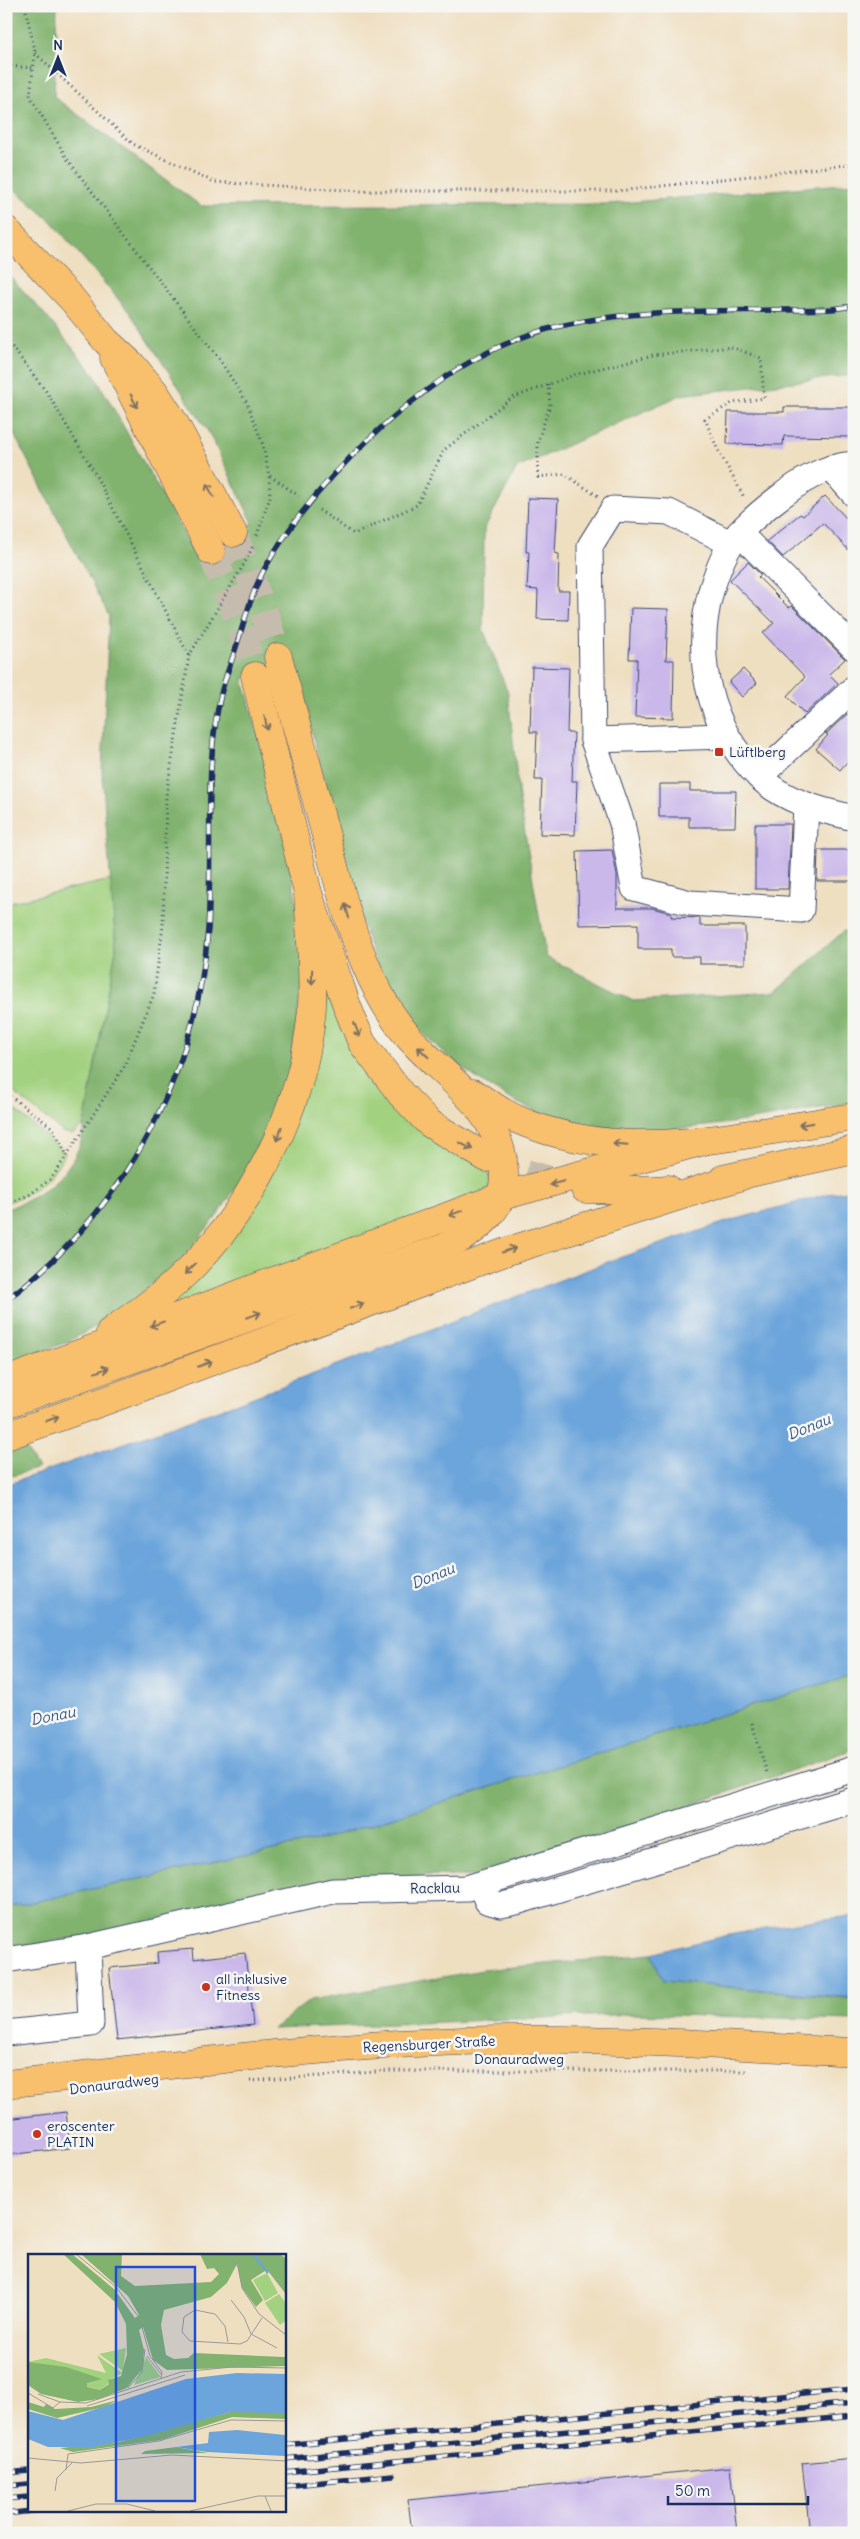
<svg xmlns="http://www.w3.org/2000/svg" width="860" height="2539" viewBox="0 0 860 2539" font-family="Delius,sans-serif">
	<rect width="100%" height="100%" fill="#f6f6f2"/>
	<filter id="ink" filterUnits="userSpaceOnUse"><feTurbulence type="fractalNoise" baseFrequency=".02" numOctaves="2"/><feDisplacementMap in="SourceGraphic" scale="10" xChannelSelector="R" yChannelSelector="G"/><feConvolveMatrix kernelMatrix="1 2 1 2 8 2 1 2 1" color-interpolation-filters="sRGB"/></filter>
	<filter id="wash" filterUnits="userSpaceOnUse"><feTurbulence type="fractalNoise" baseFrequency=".0096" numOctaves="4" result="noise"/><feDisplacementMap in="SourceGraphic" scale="20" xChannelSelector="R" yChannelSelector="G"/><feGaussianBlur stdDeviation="1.12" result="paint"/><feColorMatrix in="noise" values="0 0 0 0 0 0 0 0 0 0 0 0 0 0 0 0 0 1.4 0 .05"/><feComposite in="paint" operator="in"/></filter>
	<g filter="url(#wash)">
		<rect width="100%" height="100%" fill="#efdfc1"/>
		<!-- green -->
		<g fill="#a2d17f" stroke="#5e806e">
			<path d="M111,880L116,949L84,1125L73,1134L64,1133L6,1086V903Z"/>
			<path d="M322,980L437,1140L490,1172L489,1192L139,1322L217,1250Z"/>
			<path d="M6,1102L65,1153C50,1180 37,1192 6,1203Z"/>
		</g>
		<!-- forest -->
		<g fill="#81b36e" stroke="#4e7166">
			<path d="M6,6H57L54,97L201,206L609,204L854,183V375L681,395L517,468L484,529L483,629L508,693L519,798L546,957L633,1001L775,992L844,931L854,932V1102C767,1117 641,1146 555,1118C517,1106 480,1083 450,1058C421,1034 391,1003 377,967C350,893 332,815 314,740C306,710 301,679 291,651L243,679L284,829L306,957L286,1096L255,1159L217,1216L182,1259L115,1316L71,1340L6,1367V1209C44,1197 81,1167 84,1125L116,949L102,773L109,616L6,419V272L41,310L94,374L198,559L253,523L209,433L130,313L52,222L6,182Z"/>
			<path d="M23,1445L38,1468L6,1478V1450Z"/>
			<path d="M854,1674V1749L482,1877L432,1875L335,1884L86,1936L6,1949V1908L323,1839Z"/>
			<path d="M652,1954L663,1981L854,1999V2020L637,2014L273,2029L310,2000L483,1970Z"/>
		</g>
		<!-- water -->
		<g fill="#6ca5db" stroke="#446a9c">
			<path d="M854,1190V1674L323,1839L6,1908V1485L235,1404L613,1260L726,1222L827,1194Z"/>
			<path d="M854,1916V1998L663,1981L652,1954C718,1936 785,1922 854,1916Z"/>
		</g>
		<g id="blocks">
			<!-- building -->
			<g fill="#cab8ea">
				<path d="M784,407H852L851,437L784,436L783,445L727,444L728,412H784Z"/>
				<path d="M825,496L854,526V556L823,523L783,557L767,541L800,514L803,516Z"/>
				<path d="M528,498L558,499L555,553L559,554L558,591H569L568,620L537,619L538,590L527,589L529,552H526Z"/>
				<path d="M748,562L761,575L758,577L789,608L792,606L845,659L829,674L838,683L805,714L787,696L805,677L763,633L774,623L730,580Z"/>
				<path d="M631,608L668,609L666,660H674L673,718L635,717L637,659H629Z"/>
				<path d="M532,667L569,668L567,733H574L572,781H577L575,835L540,834L542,780H535L537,732H530Z"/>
				<path d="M743,669L757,683L742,697L729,682Z"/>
				<path d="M847,714L854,719V754L840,770L816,749L828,735L826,734Z"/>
				<path d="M659,784H690V791H736L735,827H689V817H659Z"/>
				<path d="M755,824H791L788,889H755Z"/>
				<path d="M612,850L617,875V908H652L671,913V917L700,918V926H745V964H700V957H671V949H638V924L579,925L577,851Z"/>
				<path d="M818,850H854V881H817Z"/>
				<path d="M193,1949L194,1959L245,1953L253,2025L117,2040L109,1968L158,1963L157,1952Z"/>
				<path d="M66,2112L70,2148L6,2155V2119Z"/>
				<path d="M854,2458V2533H810L802,2463Z"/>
				<path d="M730,2467L737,2533H412L408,2500Z"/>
			</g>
		</g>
	</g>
	<g filter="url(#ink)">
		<use href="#blocks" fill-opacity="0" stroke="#3b496d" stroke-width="1"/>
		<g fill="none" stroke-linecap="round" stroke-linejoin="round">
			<!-- major-tunnel -->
			<g stroke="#c5bcad" stroke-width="28" stroke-dasharray="28 14" stroke-linecap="butt">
				<path d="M233,533L265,615L278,657"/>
				<path d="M211,551L235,611L255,676"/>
				<path d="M487,1158L515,1170L564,1184"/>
			</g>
			<defs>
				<g id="minor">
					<path d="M854,464C823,466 799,482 776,500C763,510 750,521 739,533C726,548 717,571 711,591C693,657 708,726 758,776C783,801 820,810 854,818"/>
					<path d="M831,468L854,494"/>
					<path d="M739,533L854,648"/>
					<path d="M732,544L669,512L613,509L590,546L593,740L622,823L634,888L690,903L801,910L806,806"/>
					<path d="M593,740L727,736"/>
					<path d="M759,777L854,688"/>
					<path d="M480,1885L487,1901L501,1905L516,1902L854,1800"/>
					<path d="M6,1960L88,1947L333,1891L467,1888L854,1769"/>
					<path d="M6,2033L91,2024L88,1947"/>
				</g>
				<g id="major">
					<path d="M6,230L72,299L106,341L132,365L154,391L174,422L233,533"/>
					<path d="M114,358L211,551"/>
					<path d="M255,676L308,893L347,1006L362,1043L401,1094L429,1123L487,1158"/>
					<path d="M473,1093C487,1102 501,1112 516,1119C627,1168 740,1133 854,1117"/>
					<path d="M723,1179L854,1150"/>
					<path d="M585,1189L655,1190L668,1189"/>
					<path d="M110,1332C132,1316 156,1301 176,1282C249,1217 306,1105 312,1006C314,968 310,931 308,893"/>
					<path d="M6,1381L502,1196L704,1141"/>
					<path d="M6,1404L446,1247C483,1226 510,1208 503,1160C494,1108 450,1081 416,1045C401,1030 389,1012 379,993C353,944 340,889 326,836C310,776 294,717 278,657"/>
					<path d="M6,1436L110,1399L508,1251L742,1176"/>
					<path d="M6,2084C170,2065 335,2043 500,2040C618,2038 736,2046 854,2052"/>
				</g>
			</defs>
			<!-- minor casing -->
			<use href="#minor" stroke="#3b496d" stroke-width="27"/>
			<!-- major casing -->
			<use href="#major" stroke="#3b496d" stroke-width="29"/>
			<!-- path -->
			<g stroke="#3b496d" stroke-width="3" stroke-dasharray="1 4" stroke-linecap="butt">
				<path d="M25,6L35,52L30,96L68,160L219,359L247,403L263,445L269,476L270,497L256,538"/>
				<path d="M35,53L133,144L214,182L361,191H618L854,164"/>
				<path d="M6,66L33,68"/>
				<path d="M6,339L48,394L93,470L189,656"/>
				<path d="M548,384L550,405L538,441V477L564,474L598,496"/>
				<path d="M270,476L299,496"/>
				<path d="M319,510L354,534L417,505L444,450L512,398L574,375L653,355L731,347L761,358L764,398L732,403L705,419L717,448L745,499"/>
				<path d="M6,1093L53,1128L66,1153"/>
				<path d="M6,1204L29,1195L52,1178L124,1067L154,994L163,926L166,796L189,656L244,564L253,546"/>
				<path d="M752,1723L767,1773"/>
				<path d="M250,2081L389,2071H746"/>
			</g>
			<!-- minor -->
			<use href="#minor" stroke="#fff" stroke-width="25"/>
			<!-- major -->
			<use href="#major" stroke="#f8bf6c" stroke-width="28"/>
			<defs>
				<g id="rail">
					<path d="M6,1300C123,1213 197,1075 208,929C213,850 203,772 221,694C225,677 232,661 237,644C245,619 252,592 265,568C293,518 330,476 371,437C424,387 488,342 560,326C646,306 743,312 832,309L854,306"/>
					<path d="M284,2445L854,2389"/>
					<path d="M284,2459L854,2403"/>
					<path d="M284,2472L854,2416"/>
					<path d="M6,2473L29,2471"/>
					<path d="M6,2486L29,2484"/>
					<path d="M284,2486L393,2475"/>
					<path d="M6,2499L29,2497"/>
					<path d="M6,2514L39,2510"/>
				</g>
			</defs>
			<!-- rail casing -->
			<use href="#rail" stroke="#1b2f5e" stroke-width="5.5"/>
			<!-- rail -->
			<use href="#rail" stroke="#f6f6f2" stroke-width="4" stroke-dasharray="11" stroke-linecap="butt"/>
		</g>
		<!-- one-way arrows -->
		<defs><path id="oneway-shaft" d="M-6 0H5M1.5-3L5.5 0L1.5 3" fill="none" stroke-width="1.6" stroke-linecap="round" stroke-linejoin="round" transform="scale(1.25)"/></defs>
		<g stroke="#7e7064">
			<use href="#oneway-shaft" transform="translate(134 401) rotate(63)"/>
			<use href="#oneway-shaft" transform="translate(210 490) rotate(-118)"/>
			<use href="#oneway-shaft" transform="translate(266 723) rotate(76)"/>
			<use href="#oneway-shaft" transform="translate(347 911) rotate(-106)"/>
			<use href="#oneway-shaft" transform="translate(312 977) rotate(91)"/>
			<use href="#oneway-shaft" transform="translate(357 1030) rotate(68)"/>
			<use href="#oneway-shaft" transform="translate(423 1052) rotate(-136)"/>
			<use href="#oneway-shaft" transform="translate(806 1124) rotate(171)"/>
			<use href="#oneway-shaft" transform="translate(279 1134) rotate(111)"/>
			<use href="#oneway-shaft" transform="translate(620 1144) rotate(-175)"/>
			<use href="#oneway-shaft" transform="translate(466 1146) rotate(29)"/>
			<use href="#oneway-shaft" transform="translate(557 1183) rotate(165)"/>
			<use href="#oneway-shaft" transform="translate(456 1213) rotate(160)"/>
			<use href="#oneway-shaft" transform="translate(509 1250) rotate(-19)"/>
			<use href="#oneway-shaft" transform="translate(190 1269) rotate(135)"/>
			<use href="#oneway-shaft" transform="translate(357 1306) rotate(-21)"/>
			<use href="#oneway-shaft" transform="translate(254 1315) rotate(-20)"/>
			<use href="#oneway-shaft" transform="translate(157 1324) rotate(160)"/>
			<use href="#oneway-shaft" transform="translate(205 1364) rotate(-21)"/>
			<use href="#oneway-shaft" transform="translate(102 1370) rotate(-20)"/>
			<use href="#oneway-shaft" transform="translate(52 1419) rotate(-19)"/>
		</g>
	</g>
	<!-- markers -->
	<g fill="#c8321e" stroke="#f6f6f2" stroke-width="2">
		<rect x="714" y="747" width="10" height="10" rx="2.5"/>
		<circle cx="206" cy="1987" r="5"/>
		<circle cx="37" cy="2134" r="5"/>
	</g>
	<g text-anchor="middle" stroke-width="5" stroke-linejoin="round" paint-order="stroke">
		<!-- poi labels -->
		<g font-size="14" fill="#1b2f5e" stroke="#f6f6f2" text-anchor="start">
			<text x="729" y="757">Lüftlberg</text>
			<text x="216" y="1984">all inklusive<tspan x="216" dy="16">Fitness</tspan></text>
			<text x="47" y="2131">eroscenter<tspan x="47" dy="16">PLATIN</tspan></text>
		</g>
		<!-- street labels -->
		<g font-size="14" fill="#1b2f5e" stroke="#f6f6f2">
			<text transform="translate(435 1888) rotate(-1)" y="5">Racklau</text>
			<text transform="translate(429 2044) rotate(-3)" y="5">Regensburger Straße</text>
			<text x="519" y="2064">Donauradweg</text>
			<text transform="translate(114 2084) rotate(-7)" y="5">Donauradweg</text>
		</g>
		<!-- water labels -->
		<g font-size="15" font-style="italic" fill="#37588a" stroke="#f6f6f2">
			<text transform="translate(809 1427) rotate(-22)" y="5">Donau</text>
			<text transform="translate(433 1576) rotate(-22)" y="5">Donau</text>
			<text transform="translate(53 1716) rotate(-11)" y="5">Donau</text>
		</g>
	</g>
	<!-- overview -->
	<g transform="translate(28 2254)">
		<rect width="258" height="258" fill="#efdfc1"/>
		<path d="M239,19L250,39L237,47L225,26ZM251,40L258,49L257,67L252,71L237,49ZM98,94L95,117L71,100ZM69,101L94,119L81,126V129L72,136L59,133V128L73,125L0,108L18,104L78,119ZM118,103L133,123L106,131Z" fill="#a2d17f"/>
		<path d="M35,0H44L87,36L107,64L111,61L100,42L53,0H94L93,22L107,32L183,28L191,20L186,14L179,15L172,0H252L257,4V39L240,17H237L223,26L235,46L228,53L214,34L209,10L199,29L183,43L136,56L133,71L138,101L146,105L160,104L166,99L257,103V112L139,116L125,106L115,73L111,76L116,96L115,114L99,134L71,145L50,148L13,140L0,131V108L38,113L74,125L59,129V133L72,136L81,130L80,126L93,122L99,100L98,70L87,48ZM90,146L76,153L29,164L0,155V148L16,153L18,150L27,155L63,153ZM221,156L257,159V165L204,163L133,186L45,198L32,194L91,188L202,158ZM148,193L180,199L113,200L117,197Z" fill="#81b36e"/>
		<path d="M209,119L257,120V159L202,158L118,182L65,193H20L0,185V157L35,166L158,125ZM209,176L257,181V202L179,198L148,193L180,189L181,178Z" fill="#6ca5db"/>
		<path fill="none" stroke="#6ca5db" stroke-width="2.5" d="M225,0L240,19"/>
		<path fill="none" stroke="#9a9999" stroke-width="1" d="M48,0L88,33L110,62M200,0L210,13L214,34L231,60L258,81M203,46L216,63L223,80L249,94M114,73L122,102L134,118L133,125M200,88L197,72L187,60L167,56L156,63L154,78L162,87L212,90L219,87L234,64M119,102L133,120M100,134L114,118L117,95M0,139L25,154L32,148M10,140L32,148L58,149L153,118L204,113L258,114M59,152L157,121M0,204L53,209L144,201L258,207M38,216L40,200L131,187L203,166L258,167M27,237L29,224L44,209M237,242L243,257M40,257L68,250H99L127,257M162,257L230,242H258"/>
		<path fill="#1d4ed8" fill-opacity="0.15" stroke="#1d4ed8" stroke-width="2.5" d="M88,13H167V247H88Z"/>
		<rect width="258" height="258" fill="none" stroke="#1b2f5e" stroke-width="2.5"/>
	</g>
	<!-- margin -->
	<rect width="860" height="2539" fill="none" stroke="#f6f6f2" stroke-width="25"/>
	<!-- north arrow -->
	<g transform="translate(58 58)" stroke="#f6f6f2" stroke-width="4" paint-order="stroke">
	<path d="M0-4L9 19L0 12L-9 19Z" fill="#1b2f5e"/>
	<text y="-8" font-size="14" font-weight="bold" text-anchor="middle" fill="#1b2f5e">N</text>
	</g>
	<!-- scale -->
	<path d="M668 2496v8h140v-8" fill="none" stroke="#1b2f5e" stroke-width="2.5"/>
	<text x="675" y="2496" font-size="15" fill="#1b2f5e" stroke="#f6f6f2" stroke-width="4" paint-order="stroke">50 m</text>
</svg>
